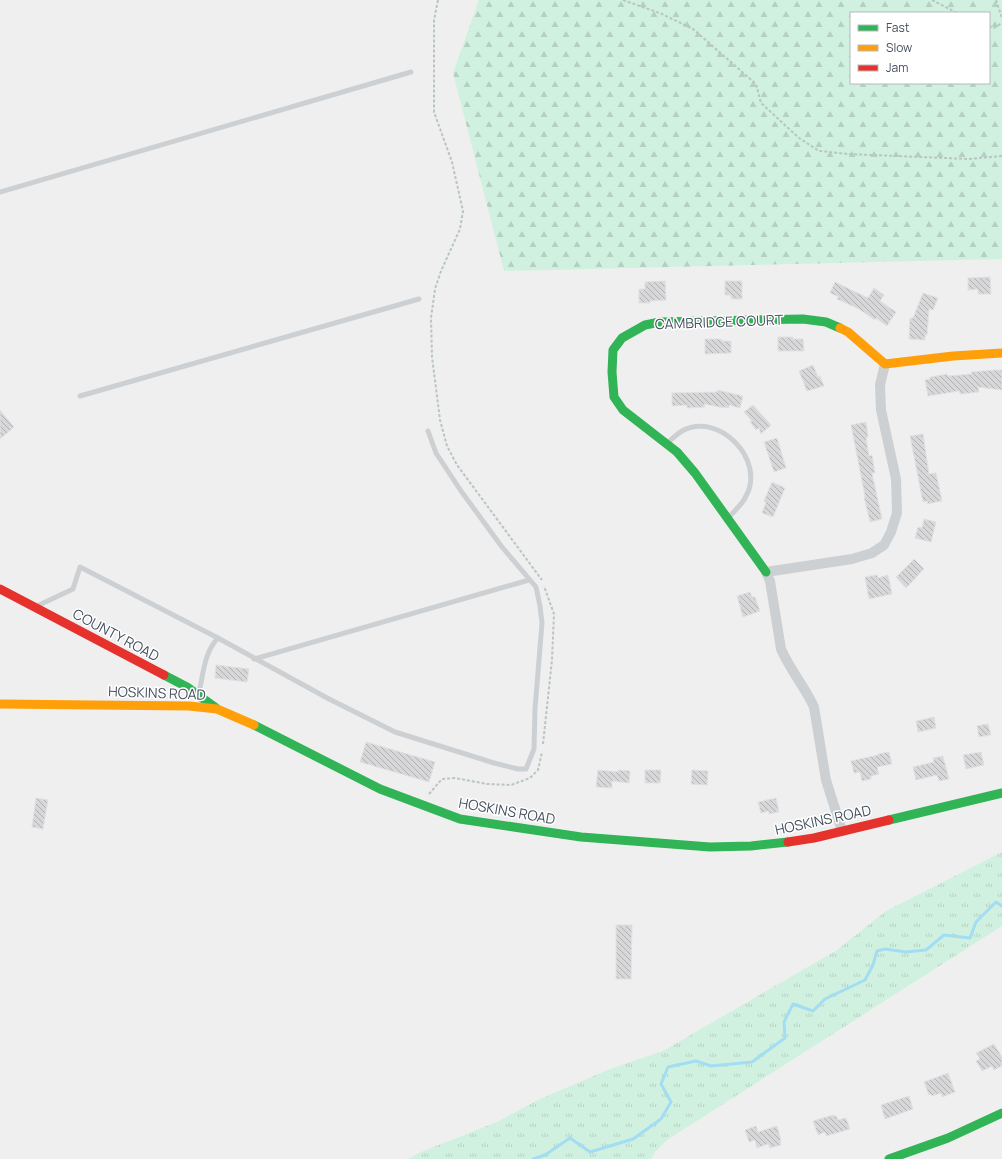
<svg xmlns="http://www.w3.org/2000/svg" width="1002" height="1159" viewBox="0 0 1002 1159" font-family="Manrope,sans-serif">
	<defs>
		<pattern id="forest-firs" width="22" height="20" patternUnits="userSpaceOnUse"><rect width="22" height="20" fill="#d1f1e0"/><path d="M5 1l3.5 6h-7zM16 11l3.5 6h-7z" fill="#b5d0c3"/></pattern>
		<pattern id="park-tufts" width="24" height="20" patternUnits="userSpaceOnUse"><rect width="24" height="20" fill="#d1f1e0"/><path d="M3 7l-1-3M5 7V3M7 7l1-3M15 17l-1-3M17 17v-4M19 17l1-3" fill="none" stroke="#b5d0c3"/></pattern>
		<pattern id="building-back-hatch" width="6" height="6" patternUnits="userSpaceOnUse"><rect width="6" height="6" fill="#d7d7d9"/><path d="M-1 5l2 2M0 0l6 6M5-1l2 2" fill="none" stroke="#b0b1b3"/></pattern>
	</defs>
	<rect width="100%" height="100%" fill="#f0efef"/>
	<!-- forest -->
	<path fill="url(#forest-firs)" fill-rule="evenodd" d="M479,0H1002V259L504,271L453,73ZM851,13H989V83H851Z"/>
	<!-- park -->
	<path fill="url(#park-tufts)" d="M1002,852V926L667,1140L655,1152L651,1159H408L421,1152L497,1122L538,1100L610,1069L663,1051L837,950L886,911Z"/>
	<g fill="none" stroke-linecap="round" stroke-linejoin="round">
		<!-- stream -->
		<path stroke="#a2ddf3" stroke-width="3" d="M533,1159L545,1155L570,1138L590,1152L633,1139L661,1119L671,1102L661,1084L668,1067L696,1061L711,1066L752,1062L785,1038L784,1022L793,1004L813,1011L825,999L865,980L873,965L877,951L885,949L906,952L926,950L944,935L970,938L976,922L996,902L1002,906"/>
	</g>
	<!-- building -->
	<g fill="url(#building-back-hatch)" stroke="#e1e1e2">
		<path d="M990,277L991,294H978V289L968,290V278Z"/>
		<path d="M665,281L666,300L650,301V303H639V289H645V282Z"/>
		<path d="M725,281H742V299H731V295H725Z"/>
		<path d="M835,282L868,298L874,288L884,295L880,301L896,312L887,326L876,318L875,320L859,309L837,299L839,297L830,293Z"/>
		<path d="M923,293L938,298L933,310L929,309L927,335H925V340L909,339L910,318H913Z"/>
		<path d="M778,337H793V339H803L804,351H778Z"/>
		<path d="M705,339H721L722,341H731V353L705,354Z"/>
		<path d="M813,365L818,377L820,376L824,386L807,391L799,371Z"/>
		<path d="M995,370H1002V390L978,387L979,392L960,394L959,391L928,396L925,380L930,379V377L947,374L948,376L972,374L971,372Z"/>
		<path d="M717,390L743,396L740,408L729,405V408L724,407V408L704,404L705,407L687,408V405L672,406V393L717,392Z"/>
		<path d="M753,405L771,425L761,434L759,428L756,430L750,422L752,421L744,412Z"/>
		<path d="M0,410L14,427L0,439Z"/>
		<path d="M866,422L868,437L866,438L869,456L872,455L875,473H872L882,519L870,522L864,497L865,496L851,425Z"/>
		<path d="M923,434L929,474L936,473L942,501L927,504L928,501L923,502L910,436Z"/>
		<path d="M777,438L786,468L774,472L764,442Z"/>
		<path d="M772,482L785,488L773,517L762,513L766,502L764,501Z"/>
		<path d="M924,519L936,522L931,542L915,538L918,527L922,528Z"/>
		<path d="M914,559L924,569L906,588L896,577Z"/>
		<path d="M877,575L878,578L888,575L892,594L869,599L865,577Z"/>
		<path d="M750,592L752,597H755L760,611L743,617L737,596Z"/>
		<path d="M216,665L249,669L247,682L215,678Z"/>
		<path d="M934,717L936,728L918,732L916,721Z"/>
		<path d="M988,724L991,735L979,737L977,726Z"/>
		<path d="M366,742L435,762L429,782L360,762Z"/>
		<path d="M889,752L892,764L877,767L879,774L871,776V779L862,781L860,772L854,773L851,761L878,755V754Z"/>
		<path d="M981,752L984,765L966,769L963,755Z"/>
		<path d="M943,756L949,779L939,781L937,775L916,780L913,767L934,762L933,758Z"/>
		<path d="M598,770L618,772V770L630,771L629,783L612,781V788L596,787Z"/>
		<path d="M645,770H661L660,783H645Z"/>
		<path d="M692,770L708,771L707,785L691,784Z"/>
		<path d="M36,798L48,800L43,829L32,827Z"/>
		<path d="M776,798L779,812L769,814V811L761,813L758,802Z"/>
		<path d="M616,925H632L631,979H616Z"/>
		<path d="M994,1044L1002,1057V1066L994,1070L992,1066L982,1071L976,1061L980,1059L976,1053Z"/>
		<path d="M948,1073L955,1092L942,1097L941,1093L932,1096L931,1094L929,1095L924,1082Z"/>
		<path d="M909,1096L913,1109L885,1119L881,1105Z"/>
		<path d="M833,1115V1116H836L838,1120L846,1118L850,1129L826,1136L825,1132L818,1135L813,1121Z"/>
		<path d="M756,1126L758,1132L777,1126L781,1140L780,1141L781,1145L770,1148L768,1144L757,1148L755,1140L749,1142L745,1130Z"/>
	</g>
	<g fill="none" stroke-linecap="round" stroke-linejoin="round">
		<!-- path -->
		<g stroke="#b8c5c3" stroke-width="2" stroke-dasharray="3 2" stroke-linecap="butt">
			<path d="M438,0L434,20V112L452,162L463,211L460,229L441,271L435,289L431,318L432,357L440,420L447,446L457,465L539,576L542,580"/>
			<path d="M623,0L662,14L693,29L756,84L761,103L799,138L819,151L848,154L969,159L1002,156"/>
			<path d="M932,0L957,13"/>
			<path d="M996,0L1002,18"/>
			<path d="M989,26L994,28L1002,23"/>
			<path d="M543,744L552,660L554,614L544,586"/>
			<path d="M429,794L442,779L455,778L487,784L511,785L530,778L538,770L542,752"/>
		</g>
		<!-- lane -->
		<g stroke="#cdd0d3" stroke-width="5">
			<path d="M0,192L411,72"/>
			<path d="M80,396L419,299"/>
			<path d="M667,443C672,439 677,434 682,431C719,411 766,460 746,496C743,504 734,511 728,518"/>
			<path d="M37,606L73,589L80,567L218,638L329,699L395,732L494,763L518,769H526L534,749L535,709L542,623L540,606L536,587L502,547L461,491L436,453L428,431"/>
			<path d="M254,659L529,580"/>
			<path d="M199,693C203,676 204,652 218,638"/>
		</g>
		<!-- street -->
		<path stroke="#cdd0d3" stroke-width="10" d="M842,831L826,780L814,707C805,687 790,670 781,649L770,581L766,572L852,559L872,553L884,545L891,532L897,513L896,479L881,410L880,385L885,364"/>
		<!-- fast -->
		<g stroke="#30b455" stroke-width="9">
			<path d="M766,572L695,473L677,452L623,410L614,397L612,372L613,350L622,338L645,325L660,322L803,319L826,322L840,328"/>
			<path d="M164,675L187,687L216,708"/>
			<path d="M254,725L380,789L460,819L581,837L710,847L751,846L788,842"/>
			<path d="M889,820L1002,793"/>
			<path d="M889,1159L948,1138L1002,1113"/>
		</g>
		<!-- slow -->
		<g stroke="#ff9f0a" stroke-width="9">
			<path d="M840,328L848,332L885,364L953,356L1002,353"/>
			<path d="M0,704L189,706L217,709L254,725"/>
		</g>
		<!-- jam -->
		<g stroke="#e5322d" stroke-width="9">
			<path d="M0,589L164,675"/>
			<path d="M788,842L814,838L889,820"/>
		</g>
	</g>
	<g text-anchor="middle" stroke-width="3" stroke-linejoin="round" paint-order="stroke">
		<!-- street labels -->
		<g font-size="14" fill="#44505e" stroke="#fff">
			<text transform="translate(719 322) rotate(-2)" y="5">CAMBRIDGE COURT</text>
			<text transform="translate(116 635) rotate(28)" y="5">COUNTY ROAD</text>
			<text transform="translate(157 693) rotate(2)" y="5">HOSKINS ROAD</text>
			<text transform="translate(507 811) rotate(10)" y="5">HOSKINS ROAD</text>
			<text transform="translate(823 820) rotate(-12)" y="5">HOSKINS ROAD</text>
		</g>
	</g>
	<!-- legend -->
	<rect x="850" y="12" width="140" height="72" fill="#ffffff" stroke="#b4b9bf"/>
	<rect x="858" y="25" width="20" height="6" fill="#30b455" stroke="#b4b9bf"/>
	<text x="886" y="32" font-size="12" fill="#44505e">Fast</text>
	<rect x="858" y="45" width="20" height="6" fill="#ff9f0a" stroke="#b4b9bf"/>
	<text x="886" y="52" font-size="12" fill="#44505e">Slow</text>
	<rect x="858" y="65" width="20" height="6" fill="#e5322d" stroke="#b4b9bf"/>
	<text x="886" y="72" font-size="12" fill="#44505e">Jam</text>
</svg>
